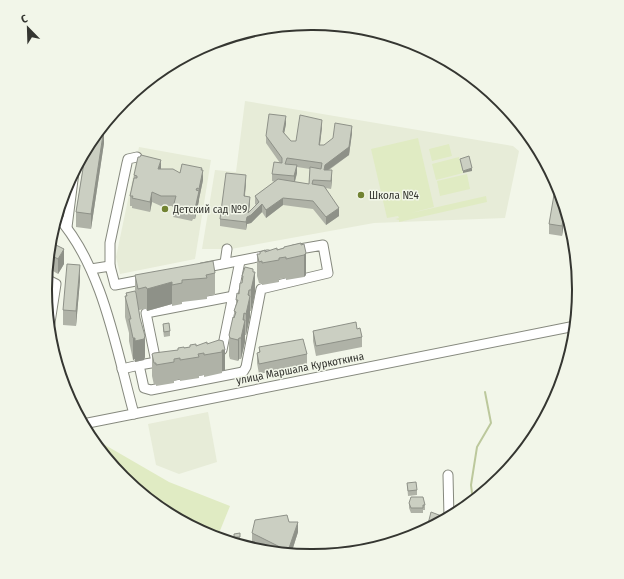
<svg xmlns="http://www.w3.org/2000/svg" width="624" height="579" viewBox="0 0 624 579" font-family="'Fira Sans Condensed',sans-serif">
	<rect width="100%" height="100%" fill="#f2f6e9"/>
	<!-- built -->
	<g fill="#e7ecd8">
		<path d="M245,101L513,146L519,151L505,218L374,223L231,249H202L215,170L236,172Z"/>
		<path d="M139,147L211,160L195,259L120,274L116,257Z"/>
		<path d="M208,412L217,462L179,474L156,465L148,424Z"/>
	</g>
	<!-- green -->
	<g fill="#e0ebc3">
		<path d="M418,138L434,207L411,213L486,196L487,202L399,222V220L395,219L399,218L398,216L387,218L371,149Z"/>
		<path d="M449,144L452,156L432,161L429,149Z"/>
		<path d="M459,157L463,173L436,180L432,164Z"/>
		<path d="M467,174L470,189L440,196L437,181Z"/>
		<path d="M93,438L169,482L230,506L217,538L164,511L123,478L91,439Z"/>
	</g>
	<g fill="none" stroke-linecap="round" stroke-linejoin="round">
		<!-- stream -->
		<path stroke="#bcc89c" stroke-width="2" d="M473,501L471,485L477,447L491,423L485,392"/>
		<defs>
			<g id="minor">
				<path d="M57,216C103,267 116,349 134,414"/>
				<path d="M67,227L74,172"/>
				<path d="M225,263L227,249"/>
				<path d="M110,266V243L127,163L128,159L137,157"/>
				<path d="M202,268L268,255"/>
				<path d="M91,269L110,266L115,285L146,279"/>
				<path d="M46,279L56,284L49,329"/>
				<path d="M217,351L222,350L240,261"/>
				<path d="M156,362L146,313L234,296"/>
				<path d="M139,365L163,361"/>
				<path d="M122,369L139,365L144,388L151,390L243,372L246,367L261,289L328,273L323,245L294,250"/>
				<path d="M83,424L575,326"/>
				<path d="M448,475L449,517"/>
			</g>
		</defs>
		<!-- minor casing -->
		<use href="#minor" stroke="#86897e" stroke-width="11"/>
		<!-- minor -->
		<use href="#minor" stroke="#fff" stroke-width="9"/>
	</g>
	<!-- wall -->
	<g fill="#afb2a7" fill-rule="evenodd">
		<path d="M286,124L284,133L291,141H296L322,127L320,145H324L352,133L349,155L329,170L332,178L331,189L326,188L339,216L326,225L313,209L283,205L266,218L262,212L251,223L247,224L246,230L220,226V219L246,182L245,196L250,204L249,212L256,205L255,204V196L275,182L272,181V174L280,163L266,143V136ZM297,167L310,169L309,184L295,182L297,173Z"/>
		<path d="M91,141L104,143L91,229L76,227V212L85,155H83Z"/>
		<path d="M161,169L180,173L202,170L203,180L195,219H193L192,221L173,217L174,206H161L152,202L150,212L132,208V206H130V196L134,175Z"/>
		<path d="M558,188L565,211L562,236L549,234V224Z"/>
		<path d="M50,242L64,264L58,274L48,268Z"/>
		<path d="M304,244L306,275L304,277L286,280V278L279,279V282L262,285V283H259L257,276V254H260V252H265Z"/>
		<path d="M253,272L255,294L251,311H250V317L246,335H245V342L241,359H239L238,361L230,359L229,356V335L234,318V311L236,305V300L239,294L242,283V276Z"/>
		<path d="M215,273V295L207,296V299L182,302V304L172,306V304L147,311L146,309L139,310L145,357L144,360L135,362V359L133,360L129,341V333L125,317V296H126V293L135,291V275Z"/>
		<path d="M80,280L76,326L63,325V310Z"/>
		<path d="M163,324L170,331V336L164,337L163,330Z"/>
		<path d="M357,329L362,337V347L316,356L313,341V331Z"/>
		<path d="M223,341L225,371H222V373L204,377V375L199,376V378L180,381V379L174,381V383L156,386V384L154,385L152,376V354L178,350V348H184Z"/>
		<path d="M259,347L307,354V364L259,374L257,363V353H259Z"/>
		<path d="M407,483L417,490V495L408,496Z"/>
		<path d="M409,503L425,505V510H423V513H411L409,508Z"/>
		<path d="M289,522L298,532L291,554L269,552L252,543V533Z"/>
		<path d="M234,534L240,537V539L234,540Z"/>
	</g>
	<!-- shaded-wall -->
	<g fill="#8e9188">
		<path d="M286,116V124L283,139V132Z"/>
		<path d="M322,120V127L319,152V145Z"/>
		<path d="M352,126V133L349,155L325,172L324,170L325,165Z"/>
		<path d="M104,128V143L91,229V214Z"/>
		<path d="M161,160V170L158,169Z"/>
		<path d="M297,165V173L294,184V176Z"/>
		<path d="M202,168V176L203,170V180L199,199V189Z"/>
		<path d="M472,168V171L463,173V171Z"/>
		<path d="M332,170V178L331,189V181Z"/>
		<path d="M246,175V182L244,204V196Z"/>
		<path d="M197,188V198L199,191V201L195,219V209Z"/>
		<path d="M152,192V202L150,212V202Z"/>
		<path d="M250,197V204L248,216L262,204V212L251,223L247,224L246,230V222Z"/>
		<path d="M283,198V205L266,218V210Z"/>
		<path d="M339,208V216L326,225V217Z"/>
		<path d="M565,208V216L562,236V226Z"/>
		<path d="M64,249V264L58,274V259Z"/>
		<path d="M306,253V275L304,277V255Z"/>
		<path d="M80,265V280L76,326V311Z"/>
		<path d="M253,269V278L255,272V294L251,311V290Z"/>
		<path d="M172,282V304L147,311V289Z"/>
		<path d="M249,290V301L250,296V317L246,335V314L248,295Z"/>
		<path d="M244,313V324L245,320V342L241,359V338L243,320Z"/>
		<path d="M145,336V357L144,360L135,362V341Z"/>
		<path d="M133,338H135V359L133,360Z"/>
		<path d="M239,338V359L238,361V340Z"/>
		<rect x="222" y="350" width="3" height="21"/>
		<path d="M298,522V532L291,554H288V551Z"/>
	</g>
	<!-- building -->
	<g fill="#cbcfc2" stroke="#8e9188">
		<path d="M269,114L286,116L283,132L291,141H296L300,115L322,120L319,145H324L333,138L335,123L352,126L349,147L325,165L324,170H332L331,181L313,180L312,184L324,186L339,208L326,217L313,201L283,198L266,210L262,204L251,215L247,217L246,222L220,219L226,173L246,175L244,196L250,197L248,213L259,202L255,196L278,179L309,184L310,167L321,169L322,163L287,158L285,164L297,165L294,176L272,174L274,162L282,163V158L266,136Z"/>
		<path d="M101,128H104L91,214L76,212L86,150L91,141Z"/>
		<path d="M141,155L161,160L158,169H173L180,173L182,164L202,168L201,170H203L199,189L197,188L196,190L199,191L195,209H193L192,211L173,207L176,196H161L152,192L150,202L132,198L133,196H130L134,178H137V176L134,175L138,157H140Z"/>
		<path d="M469,156L472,168L463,171L460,159Z"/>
		<path d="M556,183L558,188L563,203L562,206H564L565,208L562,226L549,224Z"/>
		<path d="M50,242L64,249L58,259L49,254Z"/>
		<path d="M301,243V245L304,244L306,253L304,255L286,259V257L279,258V260L262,263V261L259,262L257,254H260V252L265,250V252L277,248V250L284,248V247Z"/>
		<path d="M213,261L215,273L206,275L207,278L182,280V283L172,285V282L147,289L146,287L138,289L135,275Z"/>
		<path d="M67,264L80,265L76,311L63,310Z"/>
		<path d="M245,267L253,269V272H255L251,290H249L248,295L250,296L246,314L244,313L243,320H245L241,338H239L238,340L230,338L229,335L233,317L234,318L236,312L234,311L238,300H236L237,293L239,294L240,283H242L243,276H242Z"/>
		<path d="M135,291L136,293L140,318L145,336L144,339L135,341V338H133L129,319H131L125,296H127L126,293Z"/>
		<path d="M356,322L357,329L360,328L362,337L316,346L313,331Z"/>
		<path d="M169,323L170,331L164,332L163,324Z"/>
		<path d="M303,339L307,354L259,364L257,353L260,352L259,347Z"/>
		<path d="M219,340L223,341L225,350H222V352L204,355V353L198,354L199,357L180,360V358L174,359V362L156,365V363H154L152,354L154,353L178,350V348L184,347V348L190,347V345L196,344V346L207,342V344Z"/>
		<path d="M416,482L417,490L408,491L407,483Z"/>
		<path d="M411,497H423L425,505H423V508H411L409,503Z"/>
		<path d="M431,512L447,518L427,528Z"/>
		<path d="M287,515L289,522H298L288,551L252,533L255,520Z"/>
		<path d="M240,533V537H234V534Z"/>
		<path d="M303,551L311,556L302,555Z"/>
	</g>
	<!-- markers -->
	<g fill="#728332" stroke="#f2f6e9" stroke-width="1.5">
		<circle cx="361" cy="195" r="4"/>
		<circle cx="165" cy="209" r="4"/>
	</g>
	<g text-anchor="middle" stroke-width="3" stroke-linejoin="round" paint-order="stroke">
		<!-- poi labels -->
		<g font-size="11" fill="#353631" stroke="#f2f6e9" text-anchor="start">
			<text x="369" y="199">Школа №4</text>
			<text x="173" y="213">Детский сад №9</text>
		</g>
		<!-- street labels -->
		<g font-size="11" fill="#353631" stroke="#f2f6e9">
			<text transform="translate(300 368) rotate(-11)" y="4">улица Маршала Куркоткина</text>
		</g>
	</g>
	<!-- crop -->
	<path d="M0 0H624V579H0ZM311 30H313A259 259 0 0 1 572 289V290A259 259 0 0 1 313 549H311A259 259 0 0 1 52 290V289A259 259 0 0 1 311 30Z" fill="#f2f6e9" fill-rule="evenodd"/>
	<path fill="none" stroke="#353631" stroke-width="2" d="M311 30H313A259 259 0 0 1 572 289V290A259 259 0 0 1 313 549H311A259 259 0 0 1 52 290V289A259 259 0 0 1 311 30Z"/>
	<!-- north arrow -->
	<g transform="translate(28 28) rotate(337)" stroke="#f2f6e9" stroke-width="3" paint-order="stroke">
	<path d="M0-3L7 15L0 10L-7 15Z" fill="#353631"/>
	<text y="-6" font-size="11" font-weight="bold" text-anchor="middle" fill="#353631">С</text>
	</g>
</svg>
